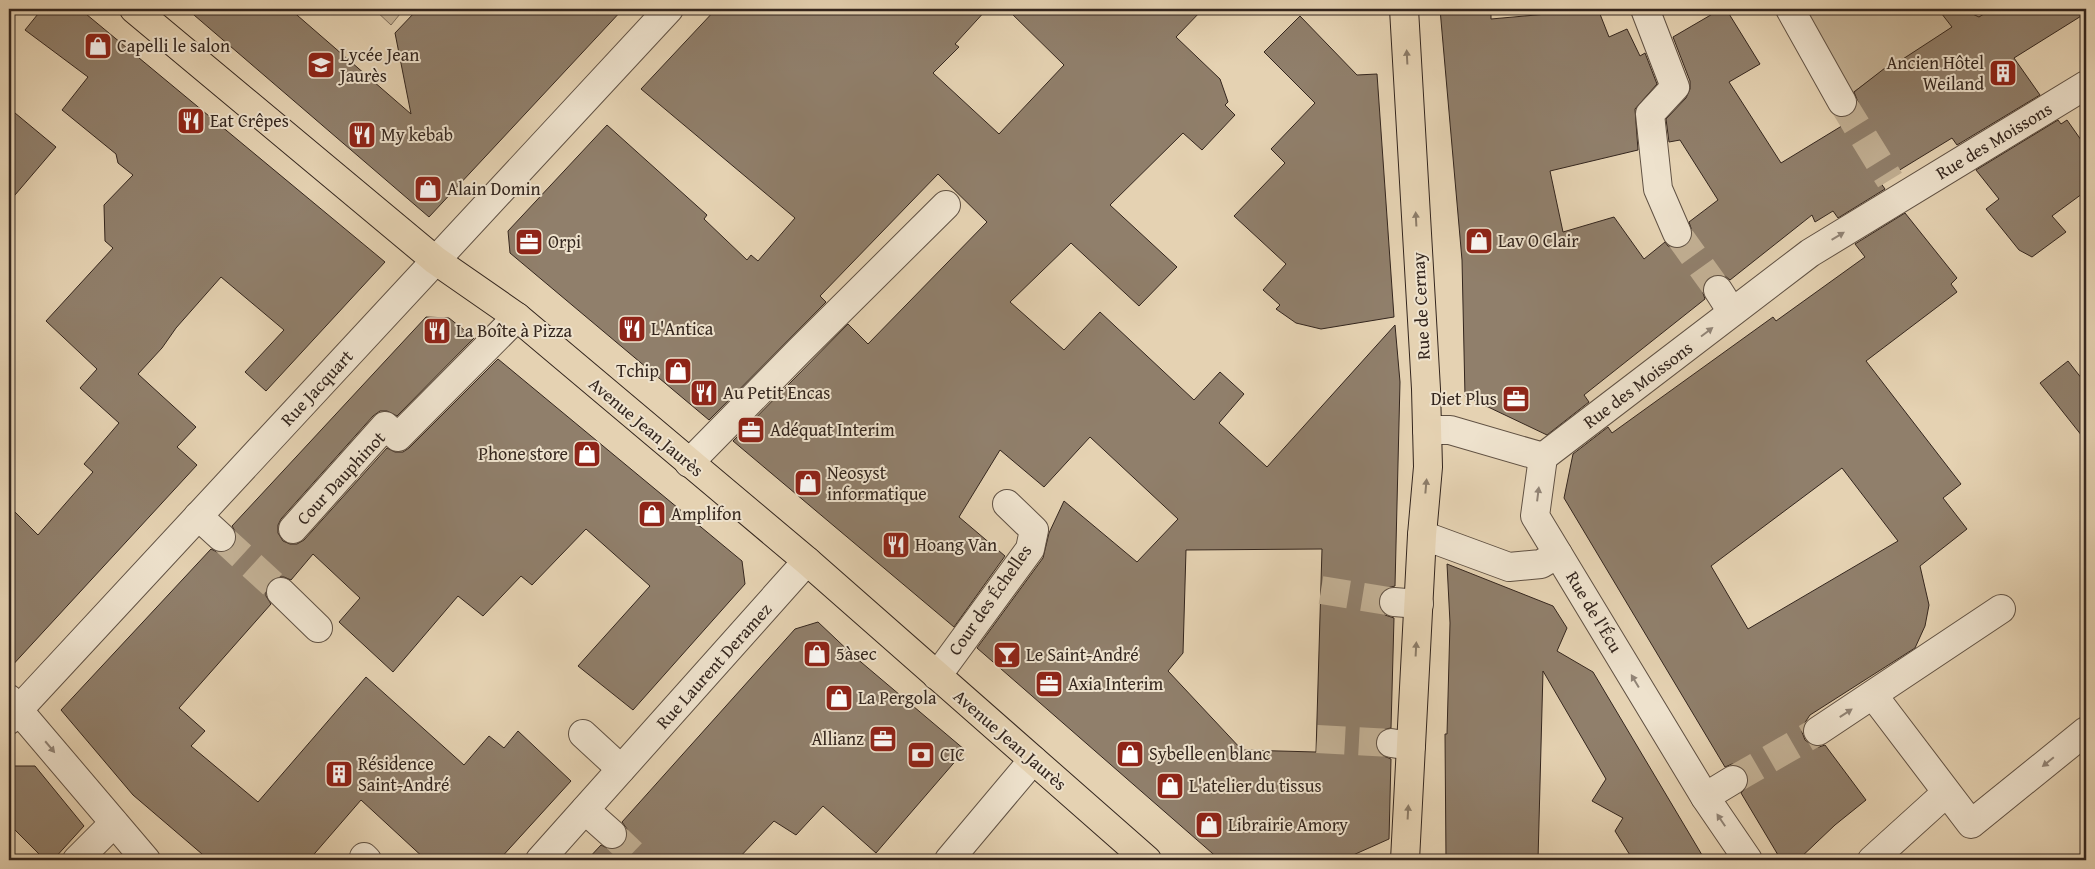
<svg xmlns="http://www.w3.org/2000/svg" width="2095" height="869" viewBox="0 0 2095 869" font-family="'Gentium Book Plus',serif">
	<rect width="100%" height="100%" fill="#e5d2b2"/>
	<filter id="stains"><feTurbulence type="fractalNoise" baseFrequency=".004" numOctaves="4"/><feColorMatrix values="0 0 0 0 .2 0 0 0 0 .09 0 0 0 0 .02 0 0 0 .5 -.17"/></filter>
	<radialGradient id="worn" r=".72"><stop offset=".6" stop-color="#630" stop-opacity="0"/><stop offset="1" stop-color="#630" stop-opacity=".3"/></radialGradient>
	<!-- green -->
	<g fill="#c7b599" stroke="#7e6e5c">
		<path d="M374,9H399L400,14L391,25Z"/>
		<path d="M1797,9H1992L1971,22V16L1969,12L1958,10L1952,27L1889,73L1885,69L1851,94Z"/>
	</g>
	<!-- building -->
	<g fill="#907f6b" stroke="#34261e" fill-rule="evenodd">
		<path d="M42,9H80L385,262L266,391L245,372L284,330L221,277L176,328L162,348L138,374L196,427L177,447L197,465L9,669V506L38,535L93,472L84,464L119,423L80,388L97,369L46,321L113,248L105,241L104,205L133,175L118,163L116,154L62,110L88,77L25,30Z"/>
		<path d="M187,9H290L411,114L395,33L415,12L485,11L482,9H623L429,217Z"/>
		<path d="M716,9H987L955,44L959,47L933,73L999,134L1064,65L1007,9H1203L1176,37L1220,79L1228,102L1225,105L1235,115L1202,150L1183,133L1110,205L1177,267L1139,306L1071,243L1010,302L1064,350L1100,312L1194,400L1220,372L1244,394L1219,423L1267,467L1395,325L1400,382L1395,586L1387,588L1381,593L1378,601L1380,609L1385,615L1394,618L1391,728L1385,729L1379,733L1376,741V748L1381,755L1391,759L1389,839L1342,860H1220L977,648L1043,558L1049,533L1064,501L1137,562L1178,519L1090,437L1044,487L1000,450L959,517L1005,556L954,627L733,441L848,324L868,344L987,222L938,174L820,296L826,302L709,420L510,253L508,231L607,125L707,215L704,219L747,260L751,255L758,261L795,218L641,89ZM1322,549L1316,752L1242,750L1168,671L1183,653L1186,550Z"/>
		<path d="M1440,9H1491V19L1547,14L1548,12L1579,9H1598L1609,37L1627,29L1640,56L1645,53L1657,84L1635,109L1638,150L1550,171L1563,232L1614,217L1644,259L1665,242L1668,246L1676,249L1683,247L1689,243L1693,234L1689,222L1718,200L1680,140L1669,142L1666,119L1686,98L1690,89V81L1673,37L1721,9H1726L1760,64L1729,82L1781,163L1845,124L1842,118L1849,116L1856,110L1858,102L1854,92L1885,68L1886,70L1952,27L1938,9H1962L1979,17L1992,9H2086V13L2014,58L2040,95L1957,145L1952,138L1880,182L1885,189L1838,218L1833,211L1815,222L1812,215L1730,280L1725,276L1718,274L1709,277L1704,283L1702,290L1705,299L1584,395L1589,402L1547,435L1465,396L1462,260Z"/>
		<path d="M1300,16L1357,75L1377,74L1394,317L1321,329L1296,323L1276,309L1280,305L1263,290L1286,264L1234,216L1285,163L1271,149L1315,103L1264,52Z"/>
		<path d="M9,108L56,147L9,202Z"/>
		<path d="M2058,120L2061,124L2067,120L2086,147V191L2052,216L2066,232L2032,257L2019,250L1986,209L1999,199L1976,170Z"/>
		<path d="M1905,213L1957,278L1951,284L1957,292L1866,361L1961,484L1943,498L1967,529L1920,566L1929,605L1925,626L1915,648L1810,715L1804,724L1802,732L1805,740L1812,745L1819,747L1825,745L1866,800L1835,825L1798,860H1781L1741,793L1747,787L1749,779L1747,772L1740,766L1732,764L1725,767L1564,498L1573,454L1608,427L1612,433L1773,317L1776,321L1865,257L1855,244ZM1842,468L1898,541L1748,629L1711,566Z"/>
		<path d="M426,317L449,318L474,338L397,416L387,411H380L373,416L281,519L278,525V533L283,541L290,544H297L304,540L387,448L395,452H403L409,448L498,359L742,561L745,584L633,710L578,666L650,586L586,529L532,585L521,576L483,616L458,596L393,672L339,622L360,598L313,554L291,580L284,577H277L270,582L266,588V596L271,604L179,708L205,731L191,746L258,802L366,677L464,765L489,736L504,748L518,731L571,781L499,860H426L361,800L309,860H209L133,795L61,710L211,549L217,552H225L233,547L236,540V533L232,526Z"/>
		<path d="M2068,361L2086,384V441L2040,383Z"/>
		<path d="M1447,564L1553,606L1567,628L1557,651L1593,672L1705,860H1633L1615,831L1623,818L1592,801L1606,779L1543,671L1538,860H1446L1445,734H1447L1450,623Z"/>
		<path d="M818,622L855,657L965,750L876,853L823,806L796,835L774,821L737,860H587L601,845L609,849H616L623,845L627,837V829L622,822L795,629Z"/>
		<path d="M9,766H35L84,826L53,860H45L9,824Z"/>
	</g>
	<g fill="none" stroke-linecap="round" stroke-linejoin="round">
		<!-- minor-tunnel -->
		<g stroke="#c2b094" stroke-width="28" stroke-dasharray="28 14" stroke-linecap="butt">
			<path d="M1842,102L1890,180"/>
			<path d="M1677,233L1718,290"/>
			<path d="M221,537L281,592"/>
			<path d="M1321,590L1394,602"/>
			<path d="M1317,739L1391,743"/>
			<path d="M1733,780L1818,731"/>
			<path d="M612,834L639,860"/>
		</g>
		<defs>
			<g id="minor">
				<path d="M1645,9L1675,87L1650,114L1658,189L1677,233"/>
				<path d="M1790,9L1842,102"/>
				<path d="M1718,290L1732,312"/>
				<path d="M1427,430H1450L1543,457"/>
				<path d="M1543,457L1810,253L2086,85"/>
				<path d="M1543,457L1535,516L1705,797L1748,860"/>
				<path d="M689,463L799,351L946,205"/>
				<path d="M198,516L221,537"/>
				<path d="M293,529L385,426L398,437L517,317"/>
				<path d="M1422,535L1509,567L1541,564L1558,554"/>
				<path d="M281,592L318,628"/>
				<path d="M1394,602L1419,604"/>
				<path d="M937,676L1030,549L1034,530L1007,504"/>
				<path d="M1873,695L1971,824L2086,731"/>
				<path d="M9,699L146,860"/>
				<path d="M9,720L669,9"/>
				<path d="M1818,731L2001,609"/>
				<path d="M583,734L621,769"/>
				<path d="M1391,743L1411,746"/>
				<path d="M1705,797L1733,780"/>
				<path d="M585,810L612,834"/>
				<path d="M364,857L367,860"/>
				<path d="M77,860L114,823"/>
				<path d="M540,860L807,561"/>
				<path d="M949,860L1033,760"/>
				<path d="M1872,860L1946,793"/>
			</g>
			<g id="major">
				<path d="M134,9L435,260L517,317L807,561L1147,860"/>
				<path d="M1404,9L1426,389L1428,467L1422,535L1405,860"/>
			</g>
		</defs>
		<!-- minor casing -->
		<use href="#minor" stroke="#605143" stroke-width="30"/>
		<!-- major casing -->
		<use href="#major" stroke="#34261e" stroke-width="30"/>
		<!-- minor -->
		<use href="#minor" stroke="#eee2cd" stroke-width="28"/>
		<!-- major -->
		<use href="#major" stroke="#e5d2b2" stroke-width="28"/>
	</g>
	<!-- one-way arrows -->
	<defs><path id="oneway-solid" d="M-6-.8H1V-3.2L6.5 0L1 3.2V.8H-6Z" transform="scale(1.25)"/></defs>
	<g fill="#8c7c68">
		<use href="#oneway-solid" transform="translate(1407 57) rotate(-93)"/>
		<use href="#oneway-solid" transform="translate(1416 219) rotate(-93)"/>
		<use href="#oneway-solid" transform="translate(1426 486) rotate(-85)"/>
		<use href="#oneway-solid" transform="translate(1416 649) rotate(-87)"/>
		<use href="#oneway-solid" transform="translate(1408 812) rotate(-87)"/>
	</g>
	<g fill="#918476">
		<use href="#oneway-solid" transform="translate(1838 236) rotate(-31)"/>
		<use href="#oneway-solid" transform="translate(1707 332) rotate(-37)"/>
		<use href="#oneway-solid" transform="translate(1538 494) rotate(-83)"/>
		<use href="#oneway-solid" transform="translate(1635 681) rotate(-121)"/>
		<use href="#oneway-solid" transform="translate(1846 713) rotate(-33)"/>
		<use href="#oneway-solid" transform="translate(50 747) rotate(50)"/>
		<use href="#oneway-solid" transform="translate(2048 762) rotate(141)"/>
		<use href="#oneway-solid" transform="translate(1721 820) rotate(-124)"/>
	</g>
	<!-- icons -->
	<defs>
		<symbol id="shop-square" viewBox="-11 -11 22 22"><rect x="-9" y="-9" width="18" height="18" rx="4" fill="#8f2418" stroke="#eee2cd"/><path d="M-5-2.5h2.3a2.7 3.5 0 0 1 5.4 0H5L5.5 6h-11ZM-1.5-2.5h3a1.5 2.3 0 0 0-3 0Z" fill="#fff"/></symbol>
		<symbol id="school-square" viewBox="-11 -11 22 22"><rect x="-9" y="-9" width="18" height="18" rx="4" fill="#8f2418" stroke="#eee2cd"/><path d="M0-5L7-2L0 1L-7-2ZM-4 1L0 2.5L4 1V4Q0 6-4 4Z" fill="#fff"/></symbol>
		<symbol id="building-square" viewBox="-11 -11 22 22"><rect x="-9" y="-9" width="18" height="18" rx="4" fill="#8f2418" stroke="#eee2cd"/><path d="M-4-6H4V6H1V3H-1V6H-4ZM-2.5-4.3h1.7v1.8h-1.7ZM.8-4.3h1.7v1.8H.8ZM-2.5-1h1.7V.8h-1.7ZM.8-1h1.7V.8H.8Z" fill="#fff"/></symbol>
		<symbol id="restaurant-square" viewBox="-11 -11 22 22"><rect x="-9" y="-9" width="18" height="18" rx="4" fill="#8f2418" stroke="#eee2cd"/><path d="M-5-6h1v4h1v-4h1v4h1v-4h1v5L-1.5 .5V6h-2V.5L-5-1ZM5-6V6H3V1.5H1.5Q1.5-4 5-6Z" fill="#fff"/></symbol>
		<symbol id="office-square" viewBox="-11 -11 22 22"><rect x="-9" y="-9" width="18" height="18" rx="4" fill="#8f2418" stroke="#eee2cd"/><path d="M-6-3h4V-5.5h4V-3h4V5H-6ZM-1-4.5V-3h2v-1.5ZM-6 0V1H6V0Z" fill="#fff"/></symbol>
		<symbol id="bar-square" viewBox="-11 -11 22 22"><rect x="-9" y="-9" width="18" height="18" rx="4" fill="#8f2418" stroke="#eee2cd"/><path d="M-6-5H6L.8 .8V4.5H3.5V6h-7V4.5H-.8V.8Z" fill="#fff"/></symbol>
		<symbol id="bank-square" viewBox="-11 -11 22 22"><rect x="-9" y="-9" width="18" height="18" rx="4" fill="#8f2418" stroke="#eee2cd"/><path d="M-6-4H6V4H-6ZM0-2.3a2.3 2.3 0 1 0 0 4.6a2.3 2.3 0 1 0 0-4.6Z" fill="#fff"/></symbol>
	</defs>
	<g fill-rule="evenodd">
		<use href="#shop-square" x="82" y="30" width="32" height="32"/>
		<use href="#school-square" x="305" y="49" width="32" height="32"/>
		<use href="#building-square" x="1987" y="57" width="32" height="32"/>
		<use href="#restaurant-square" x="175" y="105" width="32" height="32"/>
		<use href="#restaurant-square" x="346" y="119" width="32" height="32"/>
		<use href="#shop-square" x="412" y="173" width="32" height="32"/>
		<use href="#shop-square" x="1463" y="225" width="32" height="32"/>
		<use href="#office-square" x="513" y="226" width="32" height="32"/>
		<use href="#restaurant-square" x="616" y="313" width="32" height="32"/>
		<use href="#restaurant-square" x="421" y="315" width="32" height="32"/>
		<use href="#shop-square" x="662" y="355" width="32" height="32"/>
		<use href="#restaurant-square" x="688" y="377" width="32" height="32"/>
		<use href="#office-square" x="1500" y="383" width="32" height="32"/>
		<use href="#office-square" x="735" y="414" width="32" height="32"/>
		<use href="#shop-square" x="571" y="438" width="32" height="32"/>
		<use href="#shop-square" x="792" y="467" width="32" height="32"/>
		<use href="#shop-square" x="636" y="498" width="32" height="32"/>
		<use href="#restaurant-square" x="880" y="529" width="32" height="32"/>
		<use href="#shop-square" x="801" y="638" width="32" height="32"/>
		<use href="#bar-square" x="991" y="639" width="32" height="32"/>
		<use href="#office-square" x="1033" y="668" width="32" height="32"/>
		<use href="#shop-square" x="823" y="682" width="32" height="32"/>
		<use href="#office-square" x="867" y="723" width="32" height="32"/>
		<use href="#shop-square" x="1114" y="738" width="32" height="32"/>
		<use href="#bank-square" x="905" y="739" width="32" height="32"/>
		<use href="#building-square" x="323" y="758" width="32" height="32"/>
		<use href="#shop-square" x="1154" y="770" width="32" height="32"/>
		<use href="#shop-square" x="1193" y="809" width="32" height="32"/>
	</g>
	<g text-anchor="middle" stroke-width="4" stroke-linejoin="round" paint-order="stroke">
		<!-- poi labels -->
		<g font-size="18" fill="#34261e" stroke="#eee2cd" text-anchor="start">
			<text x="117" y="52">Capelli le salon</text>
			<text x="340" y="61">Lycée Jean<tspan x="340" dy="21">Jaurès</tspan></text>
			<text x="1984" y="69" text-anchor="end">Ancien Hôtel<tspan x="1984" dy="21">Weiland</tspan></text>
			<text x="210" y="127">Eat Crêpes</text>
			<text x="381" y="141">My kebab</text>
			<text x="447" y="195">Alain Domin</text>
			<text x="1498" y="247">Lav O Clair</text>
			<text x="548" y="248">Orpi</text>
			<text x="651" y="335">L'Antica</text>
			<text x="456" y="337">La Boîte à Pizza</text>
			<text x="659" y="377" text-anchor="end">Tchip</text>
			<text x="723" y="399">Au Petit Encas</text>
			<text x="1497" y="405" text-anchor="end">Diet Plus</text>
			<text x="770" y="436">Adéquat Interim</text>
			<text x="568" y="460" text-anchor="end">Phone store</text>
			<text x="827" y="479">Neosyst<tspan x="827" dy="21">informatique</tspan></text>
			<text x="671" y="520">Amplifon</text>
			<text x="915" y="551">Hoang Van</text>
			<text x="836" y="660">5àsec</text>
			<text x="1026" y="661">Le Saint-André</text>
			<text x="1068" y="690">Axia Interim</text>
			<text x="858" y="704">La Pergola</text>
			<text x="864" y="745" text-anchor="end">Allianz</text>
			<text x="1149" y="760">Sybelle en blanc</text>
			<text x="940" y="761">CIC</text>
			<text x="358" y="770">Résidence<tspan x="358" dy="21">Saint-André</tspan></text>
			<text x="1189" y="792">L'atelier du tissus</text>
			<text x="1228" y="831">Librairie Amory</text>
		</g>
		<!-- street labels -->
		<g font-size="18" fill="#34261e" stroke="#eee2cd">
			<text transform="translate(1994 141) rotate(-31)" y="6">Rue des Moissons</text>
			<text transform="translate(1421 306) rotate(-93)" y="6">Rue de Cernay</text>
			<text transform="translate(1638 385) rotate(-37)" y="6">Rue des Moissons</text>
			<text transform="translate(317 388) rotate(-47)" y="6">Rue Jacquart</text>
			<text transform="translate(646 427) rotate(40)" y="6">Avenue Jean Jaurès</text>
			<text transform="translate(341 478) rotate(-47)" y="6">Cour Dauphinot</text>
			<text transform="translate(990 600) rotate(-55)" y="6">Cour des Échelles</text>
			<text transform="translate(1594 612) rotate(59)" y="6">Rue de l'Écu</text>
			<text transform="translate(714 666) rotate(-48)" y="6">Rue Laurent Deramez</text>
			<text transform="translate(1010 740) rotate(41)" y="6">Avenue Jean Jaurès</text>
		</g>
	</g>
	<!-- margin -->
	<rect width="2095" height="869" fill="none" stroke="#e5d2b2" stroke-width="30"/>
	<rect x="10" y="10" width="2075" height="849" fill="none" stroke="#34261e" stroke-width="2.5"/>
	<rect x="15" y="15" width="2065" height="839" fill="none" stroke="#34261e"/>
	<rect width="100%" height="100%" filter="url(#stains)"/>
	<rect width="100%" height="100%" fill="url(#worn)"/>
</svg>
